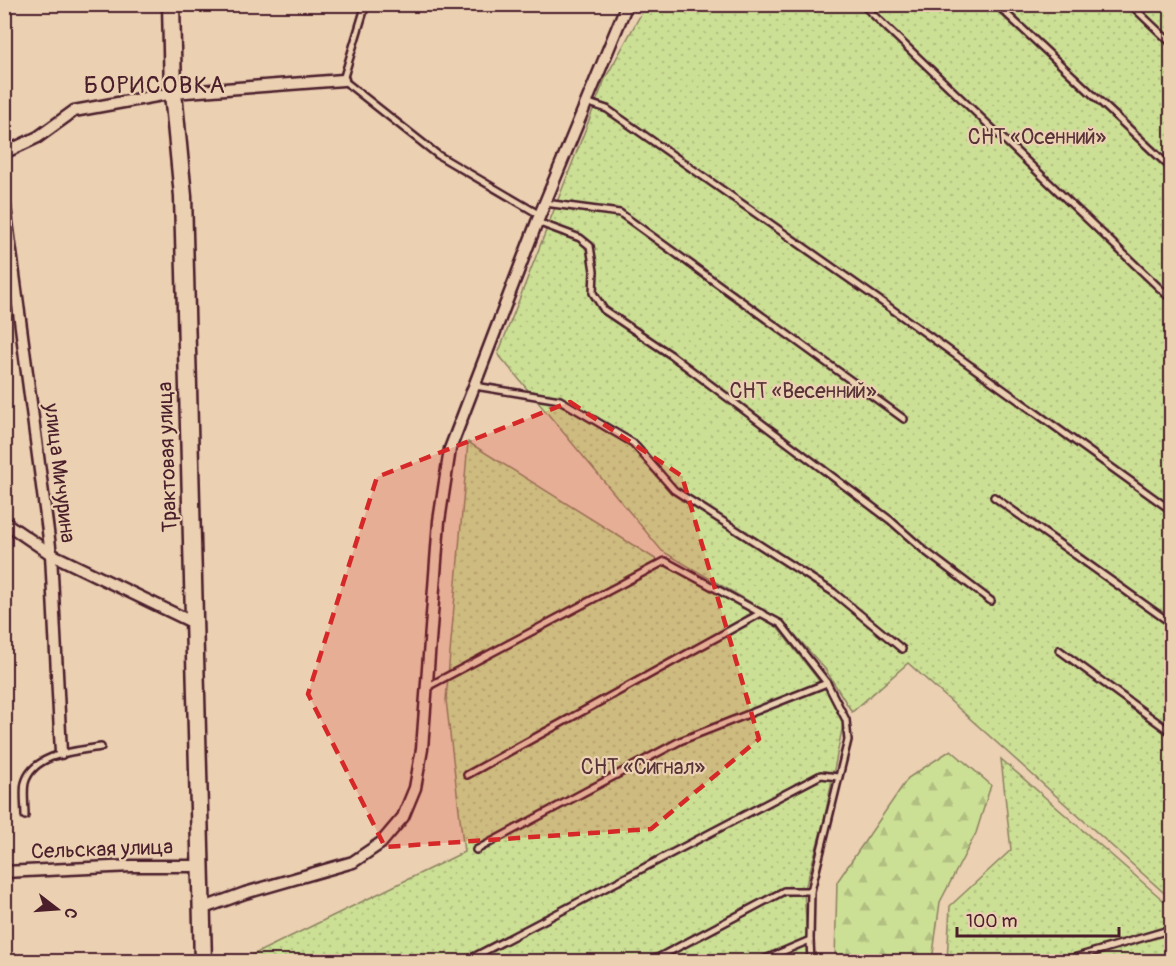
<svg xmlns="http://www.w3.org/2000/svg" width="1176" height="966" viewBox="0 0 1176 966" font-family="Pangolin,sans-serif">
	<defs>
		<pattern id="grass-dots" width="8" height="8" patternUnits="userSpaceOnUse" patternTransform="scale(1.5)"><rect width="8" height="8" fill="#cce095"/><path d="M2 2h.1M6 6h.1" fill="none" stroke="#b1c081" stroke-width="1.8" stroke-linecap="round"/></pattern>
		<pattern id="forest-firs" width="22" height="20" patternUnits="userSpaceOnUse" patternTransform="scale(1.5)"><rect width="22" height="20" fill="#cce095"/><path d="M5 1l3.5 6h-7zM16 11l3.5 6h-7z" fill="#b1c081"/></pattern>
	</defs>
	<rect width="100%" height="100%" fill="#ebd0b2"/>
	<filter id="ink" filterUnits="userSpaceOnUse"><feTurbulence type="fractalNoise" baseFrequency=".0167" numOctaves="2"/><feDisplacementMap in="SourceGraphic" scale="12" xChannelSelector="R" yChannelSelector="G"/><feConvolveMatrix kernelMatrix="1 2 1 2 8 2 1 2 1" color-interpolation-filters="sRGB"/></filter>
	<g filter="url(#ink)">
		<!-- grass -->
		<g fill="url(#grass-dots)" stroke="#8b8060" stroke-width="1.5">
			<path d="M646,5H1171V899L908,663L852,712L825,669L783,621L662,551L498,354L605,79Z"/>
			<path d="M468,442L665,565L777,627L845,714L824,821L804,892L809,961L238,962L464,852L446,700Z"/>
			<path d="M1001,759L1171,907V961L947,962L950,906L1011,850Z"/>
		</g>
		<!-- forest -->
		<path fill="url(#forest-firs)" stroke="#8b8060" stroke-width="1.5" d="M951,750L991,785L976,833L940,902L932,961H835L837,882L908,778Z"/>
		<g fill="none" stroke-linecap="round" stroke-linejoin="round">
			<defs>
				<g id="service">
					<path d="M366,4L343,80L438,155L540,215"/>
					<path d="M862,4L1172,300"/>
					<path d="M996,4L1172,169"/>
					<path d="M1130,4L1172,44"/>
					<path d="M586,102L607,109L882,302L1172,511"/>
					<path d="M545,203L620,213L904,419"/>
					<path d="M537,222L580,238L590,246L594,271L593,293L604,310L671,355L890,520L925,551L991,601"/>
					<path d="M475,386L560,400L633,443L674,490L833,592L902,649"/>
					<path d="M994,497L1172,624"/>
					<path d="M1059,650L1172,733"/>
					<path d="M427,687L665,561L781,624L827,683L846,720L848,740L811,891L810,940"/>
					<path d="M467,775L761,613"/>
					<path d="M25,816C25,806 23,792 25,783C33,753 77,751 101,747"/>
					<path d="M476,850L680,741L827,683"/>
					<path d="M464,962L821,775L838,777"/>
					<path d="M650,962L784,891H811"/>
					<path d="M758,962L810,940L811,962"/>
					<path d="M1060,962L1172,929"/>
				</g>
				<g id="minor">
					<path d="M4,153L38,137L74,111L173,93L343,80"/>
					<path d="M4,199L51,554L61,753"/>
					<path d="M4,522L51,554L194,623"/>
					<path d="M4,872L132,866H201"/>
					<path d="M201,909L245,893L353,862L381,843L403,817L415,788L422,749L439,521L450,449L537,222L627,4"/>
				</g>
				<path id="secondary" d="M171,4L173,93L183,196L203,962"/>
			</defs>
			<!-- service casing -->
			<use href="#service" stroke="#4a1f2b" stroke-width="10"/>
			<!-- minor casing -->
			<use href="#minor" stroke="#4a1f2b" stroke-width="15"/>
			<!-- secondary casing -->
			<use href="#secondary" stroke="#4a1f2b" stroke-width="21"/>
			<!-- service -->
			<use href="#service" stroke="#ebd0b2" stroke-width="5"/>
			<!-- minor -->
			<use href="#minor" stroke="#ebd0b2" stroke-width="10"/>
			<!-- secondary -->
			<use href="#secondary" stroke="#ebd0b2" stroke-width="16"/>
		</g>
	</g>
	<!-- marked area -->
	<path fill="#d62828" fill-opacity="0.2" stroke="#d62828" stroke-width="4.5" stroke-dasharray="12 8" stroke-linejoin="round" d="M570,402L682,476L759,739L651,829L385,847L308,694L377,477Z"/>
	<g text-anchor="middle" stroke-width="4.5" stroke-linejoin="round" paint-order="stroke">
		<!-- park labels -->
		<g font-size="21" fill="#573236" stroke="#ebd0b2">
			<text x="1037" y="144">СНТ «Осенний»</text>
			<text x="803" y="398">СНТ «Весенний»</text>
			<text x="643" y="774">СНТ «Сигнал»</text>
		</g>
		<!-- street labels -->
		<g font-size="21" fill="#4a1f2b" stroke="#ebd0b2">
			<text transform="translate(167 457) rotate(-92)" y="7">Трактовая улица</text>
			<text transform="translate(60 473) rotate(83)" y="7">улица Мичурина</text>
			<text transform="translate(102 849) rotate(-2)" y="7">Сельская улица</text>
		</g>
		<!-- quarter labels -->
		<g font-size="24" letter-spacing="1.5" fill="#4a1f2b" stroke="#ebd0b2">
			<text x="155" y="93">БОРИСОВКА</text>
		</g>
	</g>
	<!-- margin -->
	<rect width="1176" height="966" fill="none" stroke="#ebd0b2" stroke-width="24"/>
	<rect x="12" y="12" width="1152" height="942" fill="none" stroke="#4a1f2b" stroke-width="2" filter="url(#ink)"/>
	<!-- north arrow -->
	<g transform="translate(57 909) rotate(107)" stroke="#ebd0b2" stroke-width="4.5" paint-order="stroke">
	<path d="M0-4.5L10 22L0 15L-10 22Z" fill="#4a1f2b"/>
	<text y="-9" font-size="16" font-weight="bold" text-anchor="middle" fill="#4a1f2b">С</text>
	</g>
	<!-- scale -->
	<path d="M957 927v9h162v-9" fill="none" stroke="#4a1f2b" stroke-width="3"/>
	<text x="966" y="927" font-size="18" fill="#4a1f2b" stroke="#ebd0b2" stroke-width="4.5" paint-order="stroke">100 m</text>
</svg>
